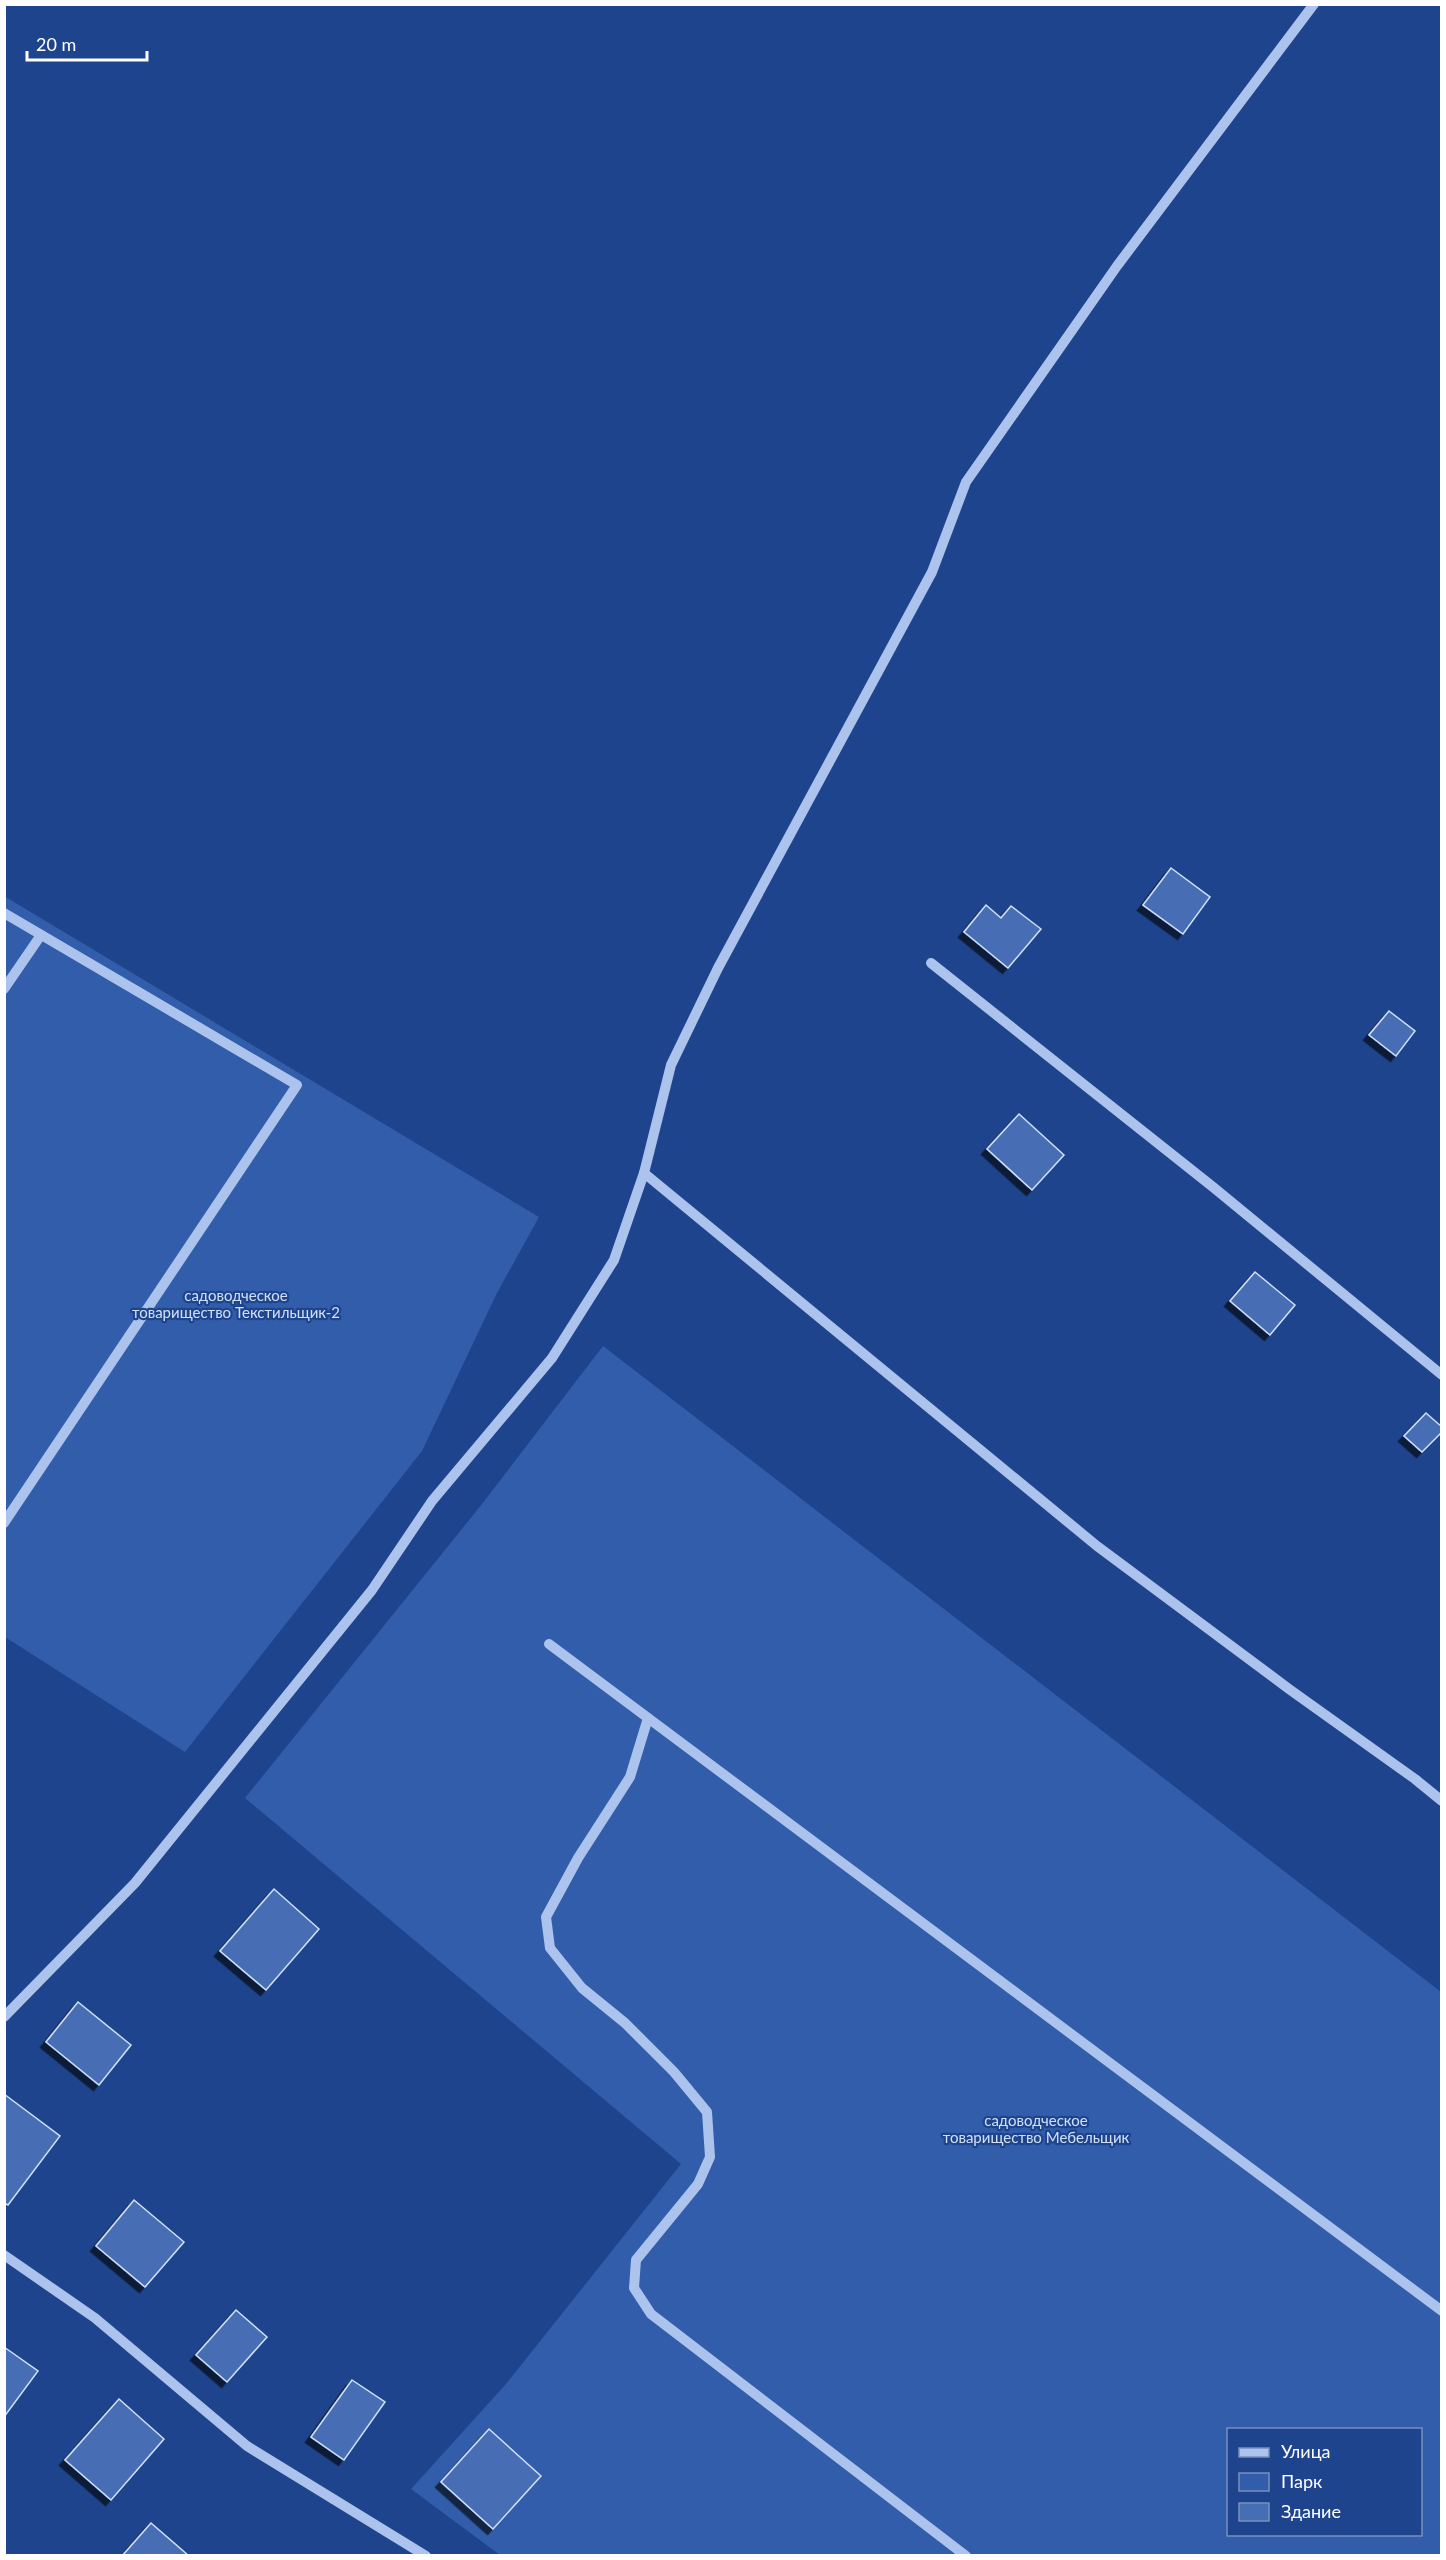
<svg xmlns="http://www.w3.org/2000/svg" width="1446" height="2560" viewBox="0 0 1446 2560" font-family="Lato,sans-serif">
	<defs>
		<filter id="shadow"><feDropShadow dx="-5.5" dy="5.5" stdDeviation="0" flood-color="#0009"/></filter>
	</defs>
	<rect width="100%" height="100%" fill="#1e448d"/>
	<!-- green -->
	<g fill="#315dab" fill-rule="evenodd">
		<path d="M4,896L539,1217L497,1293L422,1451L185,1752L5,1637Z"/>
		<path d="M603,1346L1441,1992V2555H500L411,2489L506,2384L681,2164L245,1798L482,1504ZM1228,2430H1420V2534H1228Z"/>
	</g>
	<!-- building -->
	<g fill="#466eb5" stroke="#d1e0f9" stroke-width="1.5" filter="url(#shadow)">
		<path d="M1171,868L1210,897L1183,934L1143,905Z"/>
		<path d="M986,905L1001,918L1011,906L1041,929L1008,968L964,932Z"/>
		<path d="M1389,1011L1415,1031L1396,1056L1369,1035Z"/>
		<path d="M1019,1114L1064,1155L1032,1190L987,1149Z"/>
		<path d="M1255,1272L1295,1305L1270,1335L1230,1301Z"/>
		<path d="M1426,1413L1442,1427V1432L1422,1452L1404,1436Z"/>
		<path d="M274,1889L319,1929L266,1990L220,1951Z"/>
		<path d="M78,2002L131,2045L99,2085L46,2042Z"/>
		<path d="M4,2094L60,2136L8,2205L4,2203Z"/>
		<path d="M134,2200L184,2242L145,2287L96,2246Z"/>
		<path d="M236,2310L267,2337L227,2382L196,2355Z"/>
		<path d="M4,2347L38,2371L4,2417Z"/>
		<path d="M352,2380L385,2402L344,2460L311,2437Z"/>
		<path d="M119,2399L164,2439L111,2500L65,2460Z"/>
		<path d="M489,2429L541,2476L493,2529L441,2482Z"/>
		<path d="M151,2523L189,2556H122Z"/>
	</g>
	<g fill="none" stroke-linecap="round" stroke-linejoin="round">
		<!-- minor -->
		<g stroke="#acc3ed" stroke-width="10">
			<path d="M4,913L297,1085L4,1523"/>
			<path d="M931,963L1213,1187L1442,1375"/>
			<path d="M4,989L41,935"/>
			<path d="M644,1173L1097,1546L1289,1689L1415,1779L1442,1801"/>
			<path d="M549,1644L1442,2311"/>
			<path d="M648,1718L630,1777L578,1858L546,1917L550,1948L582,1988L625,2023L674,2072L707,2112L710,2157L698,2184L636,2260L634,2288L651,2314L966,2556"/>
			<path d="M4,2017L135,1883L372,1590L432,1501L552,1358L614,1260L644,1173L671,1065L718,968L932,572L966,482L1117,266L1314,4"/>
			<path d="M4,2255L95,2318L247,2446L426,2556"/>
		</g>
	</g>
	<g text-anchor="middle" stroke-width="4.5" stroke-linejoin="round" paint-order="stroke">
		<!-- park labels -->
		<g font-size="15" fill="#d1e0f9" stroke="#1e448d">
			<text x="236" y="1301">садоводческое<tspan x="236" dy="17">товарищество Текстильщик-2</tspan></text>
			<text x="1036" y="2126">садоводческое<tspan x="1036" dy="17">товарищество Мебельщик</tspan></text>
		</g>
	</g>
	<!-- border -->
	<rect width="1446" height="2560" fill="none" stroke="#ffffff" stroke-width="12"/>
	<!-- legend -->
	<rect x="1227" y="2428" width="195" height="108" fill="#1e448d" stroke="#788fbb" stroke-width="1.5"/>
	<rect x="1239" y="2448" width="30" height="9" fill="#acc3ed" stroke="#788fbb" stroke-width="1.5"/>
	<text x="1281" y="2458" font-size="18" fill="#ffffff">Улица</text>
	<rect x="1239" y="2473" width="30" height="18" fill="#315dab" stroke="#788fbb" stroke-width="1.5"/>
	<text x="1281" y="2488" font-size="18" fill="#ffffff">Парк</text>
	<rect x="1239" y="2503" width="30" height="18" fill="#466eb5" stroke="#788fbb" stroke-width="1.5"/>
	<text x="1281" y="2518" font-size="18" fill="#ffffff">Здание</text>
	<!-- scale -->
	<path d="M27 51v9h120v-9" fill="none" stroke="#ffffff" stroke-width="3"/>
	<text x="36" y="51" font-size="18" fill="#ffffff" stroke="#1e448d" stroke-width="4.5" paint-order="stroke">20 m</text>
</svg>
